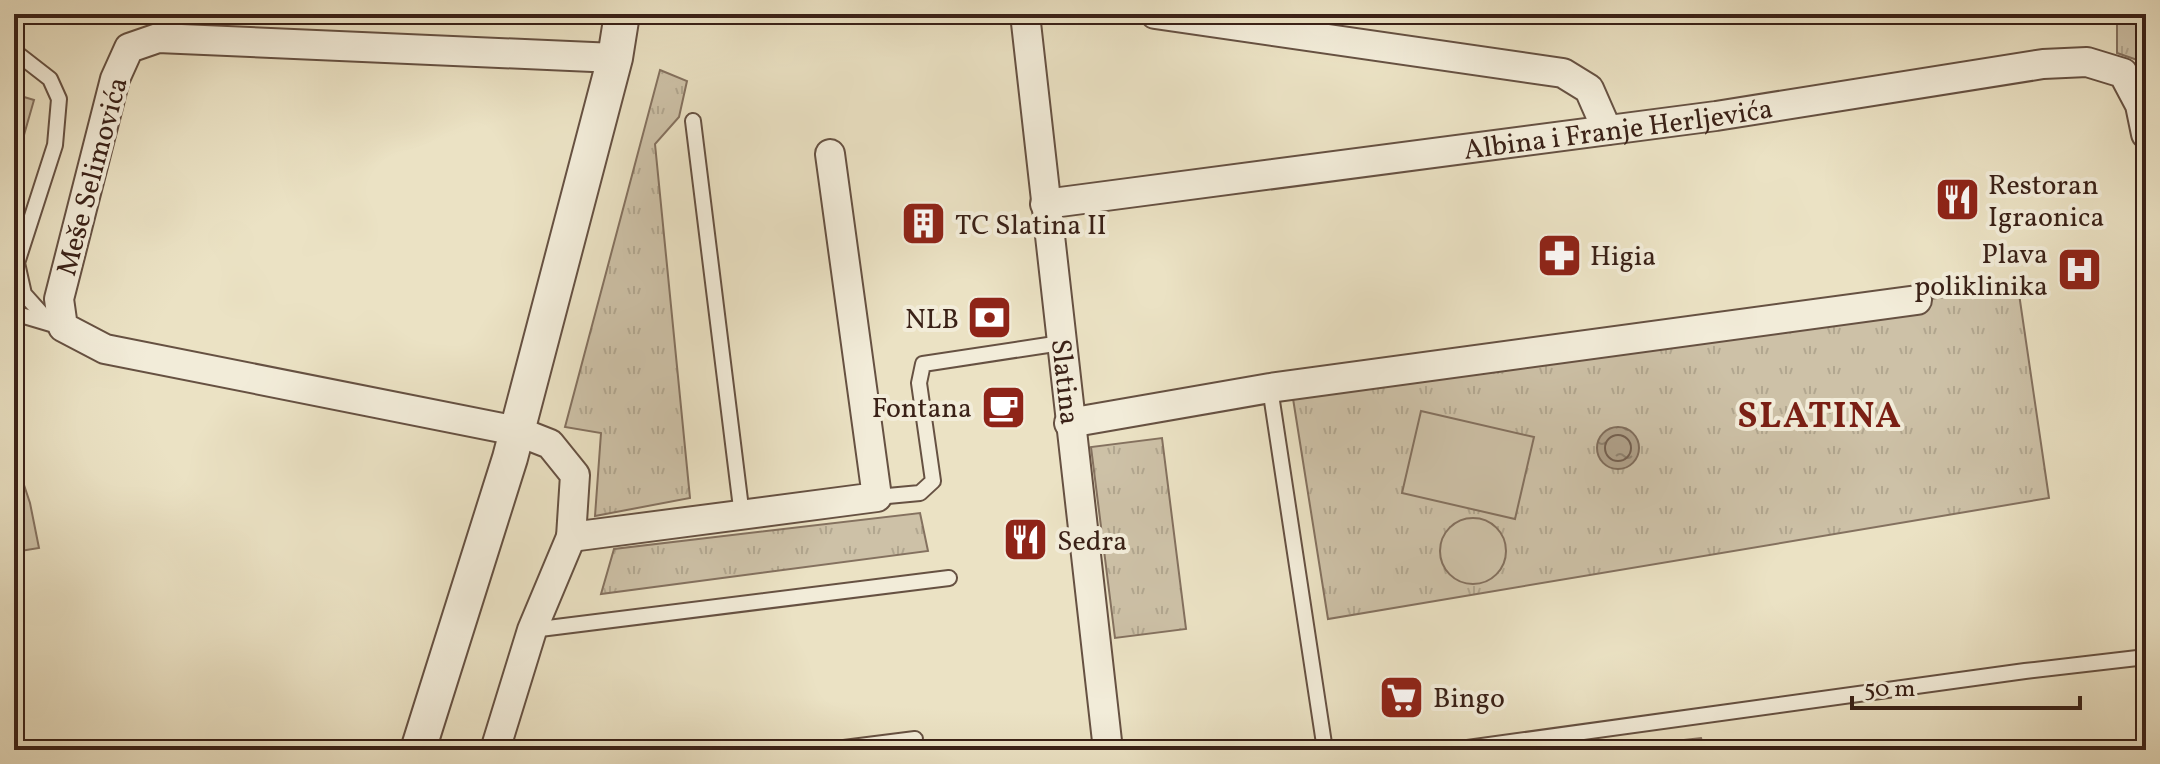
<svg xmlns="http://www.w3.org/2000/svg" width="2160" height="764" viewBox="0 0 2160 764" font-family="Vollkorn,serif">
	<defs>
		<pattern id="grass-tufts" width="24" height="20" patternUnits="userSpaceOnUse" patternTransform="scale(2)"><rect width="24" height="20" fill="#cdc1a7"/><path d="M3 7l-1-3M5 7V3M7 7l1-3M15 17l-1-3M17 17v-4M19 17l1-3" fill="none" stroke="#b1a68f"/></pattern>
		<pattern id="water-ripples" width="26" height="14" patternUnits="userSpaceOnUse" patternTransform="scale(2)"><rect width="26" height="14" fill="#afa089"/><path d="M2 4q2-2 4 0t4 0M15 11q2-2 4 0t4 0" fill="none" stroke="#8f826f"/></pattern>
	</defs>
	<rect width="100%" height="100%" fill="#ebe2c4"/>
	<filter id="stains"><feTurbulence type="fractalNoise" baseFrequency=".0025" numOctaves="4"/><feColorMatrix values="0 0 0 0 .2 0 0 0 0 .09 0 0 0 0 .02 0 0 0 .5 -.17"/></filter>
	<radialGradient id="worn" r=".72"><stop offset=".6" stop-color="#630" stop-opacity="0"/><stop offset="1" stop-color="#630" stop-opacity=".3"/></radialGradient>
	<!-- grass -->
	<g fill="url(#grass-tufts)" stroke="#84715f" stroke-width="2">
		<path d="M2117,14H2146V63L2117,53Z"/>
		<path d="M660,70L687,81L679,117L655,144L690,498L595,516L601,433L565,427Z"/>
		<path d="M2018,287L2049,498L1328,619L1291,386Z"/>
		<path d="M1162,438L1186,629L1115,638L1091,447Z"/>
		<path d="M920,513L928,551L601,594L614,549Z"/>
		<path d="M1701,738L1705,750H1594Z"/>
	</g>
	<!-- garden -->
	<g fill="#cdc1a7" stroke="#84715f" stroke-width="2">
		<path d="M14,94L34,100L14,170Z"/>
		<path d="M1421,411L1534,437L1515,519L1402,493Z"/>
		<path d="M14,455L30,503L39,548L14,552Z"/>
		<circle cx="1473" cy="551" r="33"/>
	</g>
	<!-- water -->
	<circle fill="url(#water-ripples)" stroke="#806d5b" stroke-width="2" cx="1618" cy="448" r="21"/>
	<g fill="none" stroke-linecap="round" stroke-linejoin="round">
		<!-- shore -->
		<circle stroke="#746050" stroke-width="2" cx="1618" cy="448" r="13"/>
		<defs>
			<g id="service">
				<path d="M14,51L50,79L59,99L55,145L17,263L24,294L42,314L63,327"/>
				<path d="M693,121L742,516"/>
				<path d="M14,313L51,324"/>
				<path d="M1270,388L1325,750"/>
				<path d="M877,497L920,493L933,481L919,383L923,364L1061,343"/>
				<path d="M532,630L949,578"/>
				<path d="M828,750L915,739"/>
				<path d="M1453,750L2025,671L2146,657"/>
			</g>
			<g id="minor">
				<path id="s1" d="M1025,14L1108,750"/>
				<path d="M1155,14L1563,73L1589,89L1607,130"/>
				<path d="M615,58L158,38L129,48L115,79L59,299L63,327L105,349L517,431L550,444L575,475L571,537L877,497L830,154"/>
				<path id="s2" d="M1045,204L1716,116L2043,64L2087,62L2123,73L2140,105L2146,134"/>
				<path d="M1069,423L1270,388L1917,300"/>
				<path d="M495,750L532,630L571,537"/>
			</g>
			<path id="tertiary" d="M418,750L510,458L615,58L622,14"/>
		</defs>
		<!-- service casing -->
		<use href="#service" stroke="#665142" stroke-width="18"/>
		<!-- minor casing -->
		<use href="#minor" stroke="#665142" stroke-width="32"/>
		<!-- tertiary casing -->
		<use href="#tertiary" stroke="#665142" stroke-width="38"/>
		<!-- service -->
		<use href="#service" stroke="#f2ecd9" stroke-width="14"/>
		<!-- minor -->
		<use href="#minor" stroke="#f2ecd9" stroke-width="28"/>
		<!-- tertiary -->
		<use href="#tertiary" stroke="#f2ecd9" stroke-width="34"/>
	</g>
	<!-- icons -->
	<defs>
		<symbol id="restaurant-square" viewBox="-11 -11 22 22"><rect x="-9" y="-9" width="18" height="18" rx="4" fill="#8f2418" stroke="#f2ecd9"/><path d="M-5-6h1v4h1v-4h1v4h1v-4h1v5L-1.5 .5V6h-2V.5L-5-1ZM5-6V6H3V1.5H1.5Q1.5-4 5-6Z" fill="#fff"/></symbol>
		<symbol id="building-square" viewBox="-11 -11 22 22"><rect x="-9" y="-9" width="18" height="18" rx="4" fill="#8f2418" stroke="#f2ecd9"/><path d="M-4-6H4V6H1V3H-1V6H-4ZM-2.5-4.3h1.7v1.8h-1.7ZM.8-4.3h1.7v1.8H.8ZM-2.5-1h1.7V.8h-1.7ZM.8-1h1.7V.8H.8Z" fill="#fff"/></symbol>
		<symbol id="pharmacy-square" viewBox="-11 -11 22 22"><rect x="-9" y="-9" width="18" height="18" rx="4" fill="#8f2418" stroke="#f2ecd9"/><path d="M-2-6h4v4h4v4h-4v4h-4v-4h-4v-4h4Z" fill="#fff"/></symbol>
		<symbol id="hospital-square" viewBox="-11 -11 22 22"><rect x="-9" y="-9" width="18" height="18" rx="4" fill="#8f2418" stroke="#f2ecd9"/><path d="M-5-5h3v3.5h4V-5h3V5h-3V1.5h-4V5h-3Z" fill="#fff"/></symbol>
		<symbol id="bank-square" viewBox="-11 -11 22 22"><rect x="-9" y="-9" width="18" height="18" rx="4" fill="#8f2418" stroke="#f2ecd9"/><path d="M-6-4H6V4H-6ZM0-2.3a2.3 2.3 0 1 0 0 4.6a2.3 2.3 0 1 0 0-4.6Z" fill="#fff"/></symbol>
		<symbol id="cafe-square" viewBox="-11 -11 22 22"><rect x="-9" y="-9" width="18" height="18" rx="4" fill="#8f2418" stroke="#f2ecd9"/><path d="M-5.5-4.5H6V0H3Q3 3.5 0 3.5H-2.5Q-5.5 3.5-5.5 0ZM3-3.2v2h1.7v-2ZM-6 4.5H4V6H-6Z" fill="#fff"/></symbol>
		<symbol id="supermarket-square" viewBox="-11 -11 22 22"><rect x="-9" y="-9" width="18" height="18" rx="4" fill="#8f2418" stroke="#f2ecd9"/><path d="M-6-5.5h2.5l.6 2H6L4.5 2H-2.5L-4.4-4H-6ZM-1.5 3.2a1.3 1.3 0 1 0 .1 0ZM3 3.2a1.3 1.3 0 1 0 .1 0Z" fill="#fff"/></symbol>
	</defs>
	<g fill-rule="evenodd">
		<use href="#restaurant-square" x="1932" y="174" width="51" height="51"/>
		<use href="#building-square" x="898" y="198" width="51" height="51"/>
		<use href="#pharmacy-square" x="1534" y="230" width="51" height="51"/>
		<use href="#hospital-square" x="2054" y="244" width="51" height="51"/>
		<use href="#bank-square" x="964" y="292" width="51" height="51"/>
		<use href="#cafe-square" x="978" y="382" width="51" height="51"/>
		<use href="#restaurant-square" x="1000" y="514" width="51" height="51"/>
		<use href="#supermarket-square" x="1376" y="672" width="51" height="51"/>
	</g>
	<g text-anchor="middle" stroke-width="8" stroke-linejoin="round" paint-order="stroke">
		<!-- street labels -->
		<g font-size="28" fill="#3a2117" stroke="#f2ecd9">
			<text dy="10" stroke="none"><textPath href="#s2" startOffset="578">Albina i Franje Herljevića</textPath></text>
			<text transform="translate(91 176) rotate(-75)" y="10">Meše Selimovića</text>
			<text dy="10" stroke="none"><textPath href="#s1" startOffset="370">Slatina</textPath></text>
		</g>
		<!-- poi labels -->
		<g font-size="28" fill="#3a2117" stroke="#f2ecd9" text-anchor="start">
			<text x="1988" y="194">Restoran<tspan x="1988" dy="32">Igraonica</tspan></text>
			<text x="955" y="234">TC Slatina II</text>
			<text x="2048" y="263" text-anchor="end">Plava<tspan x="2048" dy="32">poliklinika</tspan></text>
			<text x="1590" y="265">Higia</text>
			<text x="959" y="328" text-anchor="end">NLB</text>
			<text x="972" y="417" text-anchor="end">Fontana</text>
			<text x="1057" y="550">Sedra</text>
			<text x="1433" y="707">Bingo</text>
		</g>
		<!-- district labels -->
		<g font-size="36" font-weight="bold" letter-spacing="2" fill="#7a1f14" stroke="#f2ecd9">
			<text x="1820" y="427">SLATINA</text>
		</g>
	</g>
	<!-- margin -->
	<rect width="2160" height="764" fill="none" stroke="#ebe2c4" stroke-width="48"/>
	<rect x="16" y="16" width="2128" height="732" fill="none" stroke="#3a2117" stroke-width="4"/>
	<rect x="24" y="24" width="2112" height="716" fill="none" stroke="#3a2117" stroke-width="2"/>
	<!-- scale -->
	<path d="M1852 696v12h228v-12" fill="none" stroke="#3a2117" stroke-width="4"/>
	<text x="1864" y="696" font-size="24" fill="#3a2117" stroke="#f2ecd9" stroke-width="6" paint-order="stroke">50 m</text>
	<rect width="100%" height="100%" filter="url(#stains)"/>
	<rect width="100%" height="100%" fill="url(#worn)"/>
</svg>
